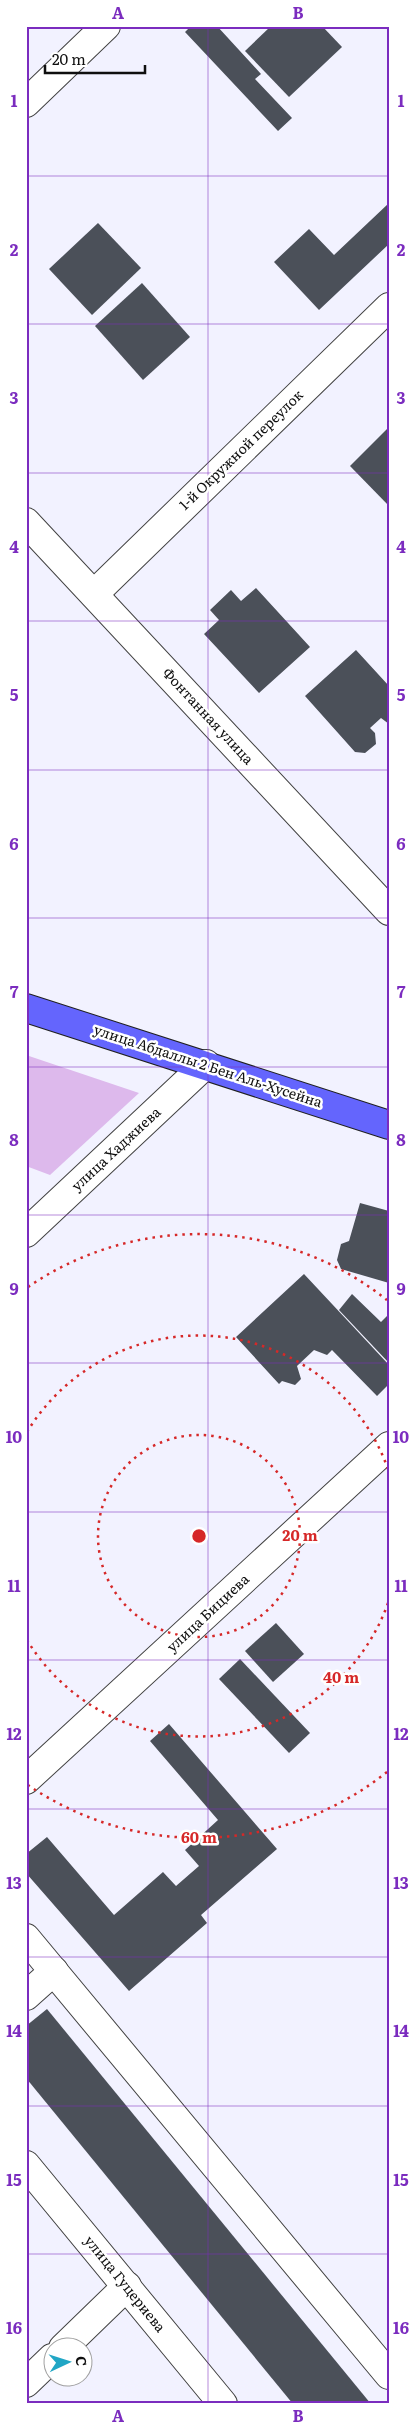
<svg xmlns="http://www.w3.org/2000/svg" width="415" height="2430" viewBox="0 0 415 2430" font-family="Literata,serif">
	<rect width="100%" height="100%" fill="#f2f2ff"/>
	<!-- green -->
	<path fill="#ddb9ec" d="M26,1055L139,1093L50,1175L26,1166Z"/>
	<!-- building -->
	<g fill="#4b5059">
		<path d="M191,26H217L261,74L255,79L292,118L278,131L185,32Z"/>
		<path d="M271,26H322L342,47L289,97L245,51Z"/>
		<path d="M389,203V244L319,310L274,262L309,229L334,255Z"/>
		<path d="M98,223L141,268L92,315L49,269Z"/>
		<path d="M142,283L190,337L143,380L95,326Z"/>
		<path d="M389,427V506L350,466Z"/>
		<path d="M256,588L310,647L259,693L204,634L219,620L210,610L231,590L241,601Z"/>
		<path d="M356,650L389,686V724L381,718L370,728L375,733L376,744L365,753L355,752L305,696Z"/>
		<path d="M360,1203L389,1211V1283L341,1269L337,1260L341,1244L349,1241Z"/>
		<path d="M304,1274L389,1365V1384L377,1396L332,1350L327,1355L314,1350L297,1366L301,1379L295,1385L282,1381L279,1384L236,1337Z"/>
		<path d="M352,1294L381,1322L389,1314V1363L339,1310Z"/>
		<path d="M276,1623L304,1654L273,1682L245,1651Z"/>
		<path d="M240,1659L310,1733L289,1753L219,1679Z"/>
		<path d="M169,1724L277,1849L201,1915L207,1923L129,1991L26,1873V1854L47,1837L114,1915L163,1872L176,1886L199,1866L185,1850L218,1820L150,1741Z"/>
		<path d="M47,2009L371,2404H293L26,2078V2026Z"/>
	</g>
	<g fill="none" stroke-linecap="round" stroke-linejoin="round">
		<defs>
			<g id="minor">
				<path d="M26,103L106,26"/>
				<path d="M26,522L389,911"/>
				<path d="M94,594L389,307"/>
				<path d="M26,1233L206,1064"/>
				<path d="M26,1780L389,1446"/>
				<path d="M26,1938L389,2375"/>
				<path d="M26,1996L54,1971"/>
				<path d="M26,2165L223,2404"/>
				<path d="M63,2348L127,2286"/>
				<path d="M26,2383L52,2358"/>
			</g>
			<path id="major" d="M26,1008L389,1125"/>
		</defs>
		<!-- minor casing -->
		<use href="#minor" stroke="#424242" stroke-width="30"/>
		<!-- major casing -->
		<use href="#major" stroke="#202020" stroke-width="30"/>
		<!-- minor -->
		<use href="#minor" stroke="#fff" stroke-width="28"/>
		<!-- major -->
		<use href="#major" stroke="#6465fd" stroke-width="28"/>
	</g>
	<!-- grid -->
	<path fill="none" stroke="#7b2cbf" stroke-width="1" stroke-opacity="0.55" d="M208,26V2404M26,176H389M26,324H389M26,473H389M26,621H389M26,770H389M26,918H389M26,1067H389M26,1215H389M26,1363H389M26,1512H389M26,1660H389M26,1809H389M26,1957H389M26,2106H389M26,2254H389"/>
	<!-- distance rings -->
	<g fill="none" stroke="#d62828" stroke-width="2.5" stroke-dasharray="2.5 5">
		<circle cx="199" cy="1536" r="101"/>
		<path d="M388 1603A201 201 0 0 1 27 1640M27 1432A201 201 0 0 1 388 1469"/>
		<path d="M387 1772A302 302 0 0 1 28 1785M28 1287A302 302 0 0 1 387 1300"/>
	</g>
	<g text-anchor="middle" stroke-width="5" stroke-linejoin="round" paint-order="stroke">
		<!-- street labels -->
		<g font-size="14" fill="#0f0f0f" stroke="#fff">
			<text transform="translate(241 450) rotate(-44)" y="5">1-й Окружной переулок</text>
			<text transform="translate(208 716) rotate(47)" y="5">Фонтанная улица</text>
			<text transform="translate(208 1066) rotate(18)" y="5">улица Абдаллы 2 Бен Аль-Хусейна</text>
			<text transform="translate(116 1149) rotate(-43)" y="5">улица Хаджиева</text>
			<text transform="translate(208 1613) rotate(-43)" y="5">улица Бициева</text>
			<text transform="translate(125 2284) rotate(51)" y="5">улица Гуцериева</text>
		</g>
	</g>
	<circle cx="199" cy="1536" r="8" fill="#d62828" stroke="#fff" stroke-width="2.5"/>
	<g font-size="15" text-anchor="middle" font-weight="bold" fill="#d62828" stroke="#fff" stroke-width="5" stroke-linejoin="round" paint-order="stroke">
		<text x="300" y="1541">20 m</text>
		<text x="341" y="1683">40 m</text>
		<text x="199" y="1843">60 m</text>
	</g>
	<!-- border -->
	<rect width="415" height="2430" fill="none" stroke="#ffffff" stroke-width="55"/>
	<!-- north arrow -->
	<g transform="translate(68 2362) rotate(86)"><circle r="24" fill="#ffffff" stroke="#9f9f9f"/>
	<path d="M0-4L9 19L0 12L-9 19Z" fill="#21a6c5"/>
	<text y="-8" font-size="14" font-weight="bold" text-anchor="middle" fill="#0f0f0f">С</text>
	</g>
	<!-- scale -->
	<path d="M45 65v8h100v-8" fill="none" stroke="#0f0f0f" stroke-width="2.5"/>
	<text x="52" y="65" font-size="15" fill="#0f0f0f" stroke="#ffffff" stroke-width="4" paint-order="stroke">20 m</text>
	<rect x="28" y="28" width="360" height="2374" fill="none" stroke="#7b2cbf" stroke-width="2"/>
	<g font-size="16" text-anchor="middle" font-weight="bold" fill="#7b2cbf">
		<text x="118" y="19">A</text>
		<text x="298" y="19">B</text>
		<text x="14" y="107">1</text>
		<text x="401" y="107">1</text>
		<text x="14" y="256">2</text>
		<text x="401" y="256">2</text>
		<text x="14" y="404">3</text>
		<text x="401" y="404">3</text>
		<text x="14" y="553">4</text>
		<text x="401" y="553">4</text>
		<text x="14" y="701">5</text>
		<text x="401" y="701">5</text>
		<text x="14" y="850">6</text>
		<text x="401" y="850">6</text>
		<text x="14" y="998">7</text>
		<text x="401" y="998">7</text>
		<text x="14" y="1146">8</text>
		<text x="401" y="1146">8</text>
		<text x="14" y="1295">9</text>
		<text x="401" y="1295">9</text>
		<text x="14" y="1443">10</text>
		<text x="401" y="1443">10</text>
		<text x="14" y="1592">11</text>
		<text x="401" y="1592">11</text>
		<text x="14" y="1740">12</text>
		<text x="401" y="1740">12</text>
		<text x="14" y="1889">13</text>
		<text x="401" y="1889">13</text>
		<text x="14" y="2037">14</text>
		<text x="401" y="2037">14</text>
		<text x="14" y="2186">15</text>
		<text x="401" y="2186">15</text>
		<text x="14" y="2334">16</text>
		<text x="401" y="2334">16</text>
		<text x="118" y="2422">A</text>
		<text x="298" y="2422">B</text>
	</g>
</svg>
